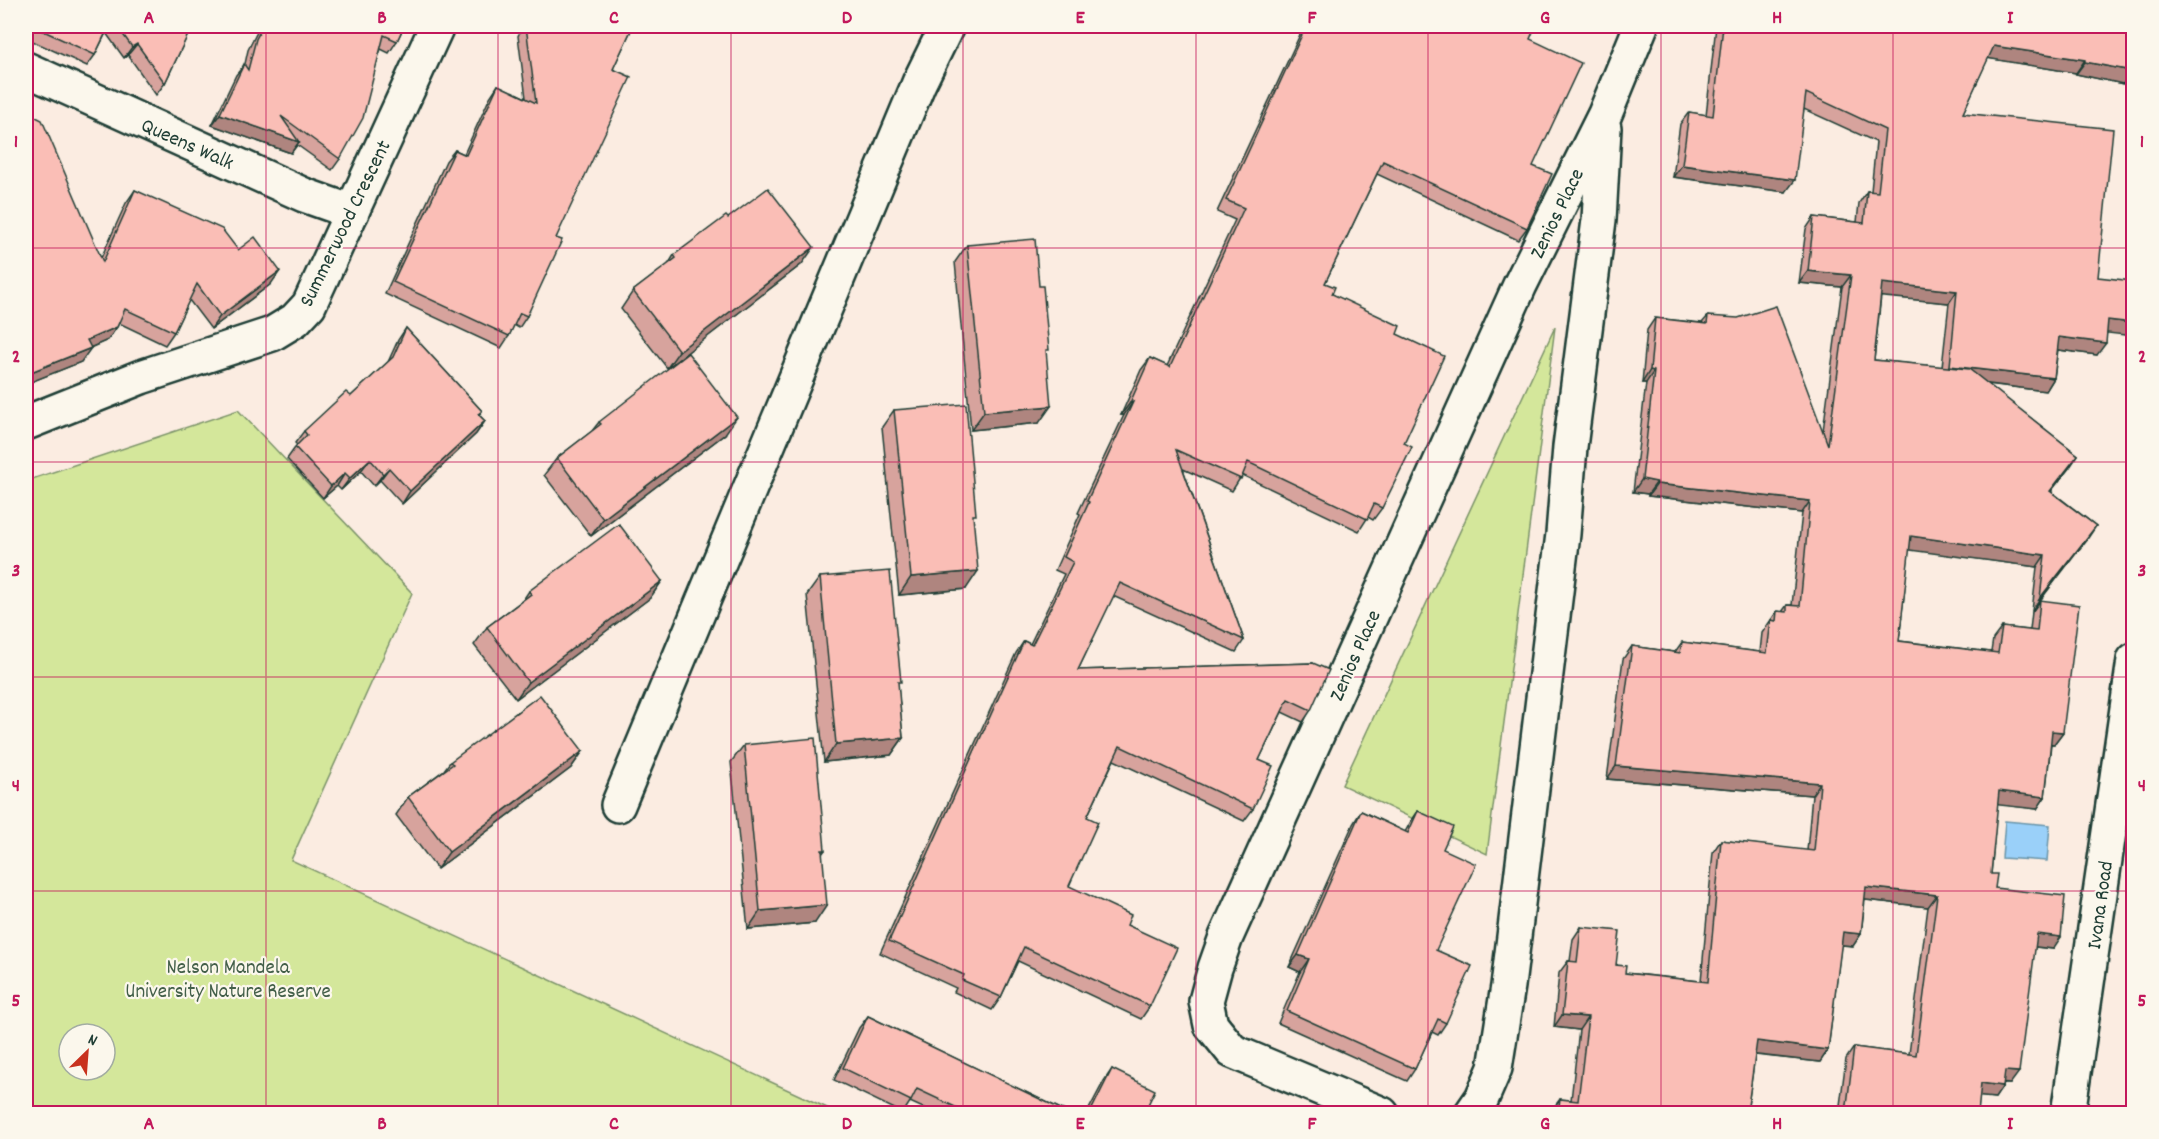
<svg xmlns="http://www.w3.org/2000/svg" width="2159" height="1139" viewBox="0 0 2159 1139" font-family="Dekko,sans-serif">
	<rect width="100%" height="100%" fill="#fbece1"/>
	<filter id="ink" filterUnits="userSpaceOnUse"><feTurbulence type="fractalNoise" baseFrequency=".0167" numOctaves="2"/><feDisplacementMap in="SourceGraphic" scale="12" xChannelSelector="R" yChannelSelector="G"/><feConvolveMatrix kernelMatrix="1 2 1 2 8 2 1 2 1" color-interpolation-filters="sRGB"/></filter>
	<g filter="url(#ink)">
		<!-- green -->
		<g fill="#d4e79b" stroke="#7a9268" stroke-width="1.5" fill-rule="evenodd">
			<path d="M1555,327L1487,854L1342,785Z"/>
			<path d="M238,410L412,593L291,860L838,1113H26V481ZM69,1034H105V1070H69Z"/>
		</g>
		<!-- water -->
		<path fill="#9ad0f9" stroke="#6995aa" stroke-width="1.5" d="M2005,821L2050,825L2047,861L2002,858Z"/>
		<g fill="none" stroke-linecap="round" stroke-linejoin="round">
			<defs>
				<g id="minor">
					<path d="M26,69L304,195L352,212"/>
					<path d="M26,423L141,377L272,334L295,320L309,305L437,26"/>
					<path d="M618,805L919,83L947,26"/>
					<path d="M1382,1114L1232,1051L1211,1025L1206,1001L1215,968L1226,937L1520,285L1605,114L1641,26"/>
					<path d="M1471,1114L1482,1098L1495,1068L1508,986L1563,534L1570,447L1599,220L1604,128"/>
					<path d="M2068,1114L2134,660"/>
				</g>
			</defs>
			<!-- minor casing -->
			<use href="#minor" stroke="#1f3d34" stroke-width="38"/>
			<!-- minor -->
			<use href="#minor" stroke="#fbf7ec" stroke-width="33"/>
		</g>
		<!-- wall -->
		<g fill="#d7a39d" stroke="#1f3d34" stroke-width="1.5" fill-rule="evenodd">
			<path d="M26,26H192L165,83L156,95L128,55L124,58L106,33L95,55L87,66L26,38Z"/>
			<path d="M260,26H404L397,41L389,53L381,49L340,159L332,170L297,145L291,153L212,125L236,75L245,64L248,50Z"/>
			<path d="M523,26H633L613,69L556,238L527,316L519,328L514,325L509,336L501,348L385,294L446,161L455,150L464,154L490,97L498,85L526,98L518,36Z"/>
			<path d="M1304,26H1518L1530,39L1533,166L1527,228L1518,240L1377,174L1325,283L1332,294L1397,334L1404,443L1382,508L1373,520L1368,517L1359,531L1242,475L1232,491L1183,469L1244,640L1236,652L1113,596L1078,670L1313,663L1311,710L1303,722L1282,712L1259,760L1253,809L1244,821L1114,760L1087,817L1069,886L1127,925L1150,1006L1141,1019L1018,961L1001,997L992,1010L954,992L956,988L880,953L1016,653L1024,641L1030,644L1064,574L1055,570L1080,514L1078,513L1124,415H1121L1141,370L1150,358L1167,366L1235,220L1217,212Z"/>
			<path d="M1716,26H2133L2132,71L2123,84L2076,74V73L1988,58L1963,113L2098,277L2107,333L2097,355L2058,350L2054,378L2046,391L1987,384L2078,455L2051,491L2096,526L2040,600L2063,732L2054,744H2051L2045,797L2037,809L1997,804L1991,874L1995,888L2053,949L2035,947L2010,1084H2004L2003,1086L1995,1098L1979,1096L1978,1113H1839L1846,1059L1854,1047L1909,1054L1928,907L1865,900L1861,934L1853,946L1841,945L1828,1050L1820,1062L1755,1055L1747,1113H1551V1111L1560,1099L1571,1100L1579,1030L1554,1027L1559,973L1568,961H1570L1573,939L1581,927L1625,973L1701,981L1713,852L1721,840L1807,851L1812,795L1607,779L1623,659L1632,646L1675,652L1682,642L1760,652L1762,633L1777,611L1782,612L1787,605H1792L1802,513L1648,496V494L1633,492L1646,383H1642L1647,330L1655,318L1702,323L1708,316L1823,431L1842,287L1799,283L1806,229L1814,217L1857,222L1859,203L1867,191H1871L1876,142L1804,109L1786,192L1673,177L1680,124L1689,112L1706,115ZM1881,296L1949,303L1942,367L1874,360ZM1909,549L2037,567L2032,611L2040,601L2032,612L2030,630L2002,627L1993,639L1991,652L1899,641Z"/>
			<path d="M26,112L101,258L126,203L135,190L238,250L271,284L211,329L189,300L174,332L165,345L119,323L108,340L90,348L81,362L26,384Z"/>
			<path d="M728,218L802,264L667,368L621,309L633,291L668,265L674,255Z"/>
			<path d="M967,245L1046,354L1039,423L971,430L955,262Z"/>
			<path d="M406,328L482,411L479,415L485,421L476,434L402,504L380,480L374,486L361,471L341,490L337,486L323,498L287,459L297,445L295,443L304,431L351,396L388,362L398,340Z"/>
			<path d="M894,410L973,519L966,589L899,595L882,427Z"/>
			<path d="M599,422L725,434L591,536L544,475L557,458L592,431Z"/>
			<path d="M820,577L898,687L903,738L891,755L824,762L807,595Z"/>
			<path d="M662,581L650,598L516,699L474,645L487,627L523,600L529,591Z"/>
			<path d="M744,745L825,850L822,854L815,923L748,929L731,762Z"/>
			<path d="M583,751L571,768L437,869L396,815L408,797L444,770L450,762Z"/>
			<path d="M1361,811L1405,832L1410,823L1418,811L1443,849L1436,950L1446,1023L1438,1035L1432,1032L1415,1069L1407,1081L1278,1023L1300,972L1289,967L1353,824Z"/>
			<path d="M868,1016L1069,1113H934L910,1102L903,1113L834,1080L859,1028Z"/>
			<path d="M1112,1069L1144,1113H1087L1104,1081Z"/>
		</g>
		<!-- shaded-wall -->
		<g fill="#af857f" stroke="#1f3d34" stroke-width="1.5">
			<path d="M137,44L128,55L124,58L132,47Z"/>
			<path d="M1994,46L2085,60L2076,73L1986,58Z"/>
			<path d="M2085,62L2132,71L2123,84L2076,74Z"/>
			<path d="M220,114L299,142L291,153L212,125Z"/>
			<path d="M1682,165L1795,180L1786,192L1673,177Z"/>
			<path d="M814,247L802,264L667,368L679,351Z"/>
			<path d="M280,271L271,284L211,329L220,316Z"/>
			<path d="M1808,271L1851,275L1842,287L1799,283Z"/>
			<path d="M1882,283L1957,291L1949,303L1874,296Z"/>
			<path d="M2108,320L2133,323V336L2099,332Z"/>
			<path d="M117,327L108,340L78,353L87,340Z"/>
			<path d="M2059,337L2106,343L2097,355L2051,349Z"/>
			<path d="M91,348L81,362L26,384V374Z"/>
			<path d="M1950,366L2054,378L2046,391L1941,378Z"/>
			<path d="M1650,370L1654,371L1646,383H1642Z"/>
			<path d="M1133,402L1124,415H1121L1130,403Z"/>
			<path d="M1051,406L1039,423L971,430L984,412Z"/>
			<path d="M737,417L725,434L591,536L603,519Z"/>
			<path d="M485,421L476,434L402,504L410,491Z"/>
			<path d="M2078,455L2070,467L2042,503L2050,491Z"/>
			<path d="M370,459L361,471L341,490L350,478Z"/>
			<path d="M389,468L380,480L374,486L383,474Z"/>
			<path d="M345,473L337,486L323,498L331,486Z"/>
			<path d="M1642,479L1657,482L1648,494L1633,492Z"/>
			<path d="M1657,484L1810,501L1802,513L1648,496Z"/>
			<path d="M2096,526L2088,538L2032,611L2040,598Z"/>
			<path d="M1911,536L2045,555L2037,567L1902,549Z"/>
			<path d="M978,571L966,589L899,595L911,577Z"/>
			<path d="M662,581L650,598L516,699L528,682Z"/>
			<path d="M2052,731L2063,732L2054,744L2044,743Z"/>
			<path d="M903,738L891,755L824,762L836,744Z"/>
			<path d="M583,751L571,768L437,869L449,852Z"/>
			<path d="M1616,766L1820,783L1812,795L1607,779Z"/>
			<path d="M1999,791L2045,797L2037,809L1990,804Z"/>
			<path d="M1866,887L1937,895L1928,907L1857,899Z"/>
			<path d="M827,905L815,923L748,929L760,911Z"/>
			<path d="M1843,932L1861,934L1853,946L1834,944Z"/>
			<path d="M2037,934L2061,937L2053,949L2028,946Z"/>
			<path d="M1298,955L1309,959L1300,972L1289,967Z"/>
			<path d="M1562,1015L1588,1017L1579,1030L1554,1027Z"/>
			<path d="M1757,1041L1828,1050L1820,1062L1748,1054Z"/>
			<path d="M2005,1071L2019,1072L2010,1084L1997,1083Z"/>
			<path d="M1981,1083L2003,1086L1995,1098L1972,1096Z"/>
		</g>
		<!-- building -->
		<g fill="#fabeb6" stroke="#1f3d34" stroke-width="1.5">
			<path d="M33,26H109L95,55Z"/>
			<path d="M117,26H192L165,83L137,44L132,47Z"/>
			<path d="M263,26H404L397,41L384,35L363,118L340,159L281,116L299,142L220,114L244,64L248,70L256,39Z"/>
			<path d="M526,26H633L613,69L631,77L556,238L562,240L527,316L520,313L509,336L393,282L455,150L466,155L498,85L536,103Z"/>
			<path d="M1306,26H1518L1533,32L1530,39L1581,63L1533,166L1552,174L1527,228L1383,161L1325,283L1335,287L1332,294L1400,326L1397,334L1444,356L1404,443L1412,447L1382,508L1374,504L1367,519L1248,462L1241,479L1176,450L1244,640L1120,583L1078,670L1313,663L1329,670L1311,710L1288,699L1259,760L1273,766L1253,809L1120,746L1087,817L1098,822L1069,886L1131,915L1127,925L1177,948L1150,1006L1024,947L1001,997L962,980L964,975L889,941L1024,641L1032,645L1073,562L1064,557L1089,502L1087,501L1133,402L1130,403L1150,358L1170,367L1244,208L1226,200Z"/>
			<path d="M1723,26H2133V61L2132,71L2085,62V60L1994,46L1963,113L2113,129L2098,277L2133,281V323L2108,320L2106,343L2059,337L2054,378L1950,366L1957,291L1882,283L1874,360L1969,369L2078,455L2050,491L2096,526L2040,598L2045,555L1911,536L1899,641L1998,653L2002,627L2037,631L2040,600L2079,605L2063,732L2052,731L2045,797L1999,791L1991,874H1997L1995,888L2065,896L2061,937L2037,934L2019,1072L2005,1071L2003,1086L1981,1083L1978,1113H1846L1854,1047L1916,1055L1937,895L1866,887L1861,934L1843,932L1828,1050L1757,1041L1747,1113H1558L1560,1099L1578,1101L1588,1017L1562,1015L1568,961L1577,962L1581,927L1620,931L1616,965L1626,966L1625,973L1708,982L1721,840L1814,851L1820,783L1616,766L1632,646L1680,653L1682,642L1767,653L1771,620L1776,621L1777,611L1787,612V605L1800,606L1810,501L1657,484V482L1642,479L1654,371L1650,370L1655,318L1707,324L1708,316L1738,318L1776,306L1828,445L1851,275L1808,271L1814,217L1864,223L1867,191L1878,192L1885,130L1806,93L1795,180L1682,165L1689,112L1713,116Z"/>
			<path d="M26,112L42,120L103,262L135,190L222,229L238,250L255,237L280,271L220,316L197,284L174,332L125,309L117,327L87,340L91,348L26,374Z"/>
			<path d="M768,188L814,247L679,351L633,291L676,258L674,255L726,216L728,218Z"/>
			<path d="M1035,239L1039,286H1043L1049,350H1046L1051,406L984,412L967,245Z"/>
			<path d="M406,328L482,411L478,414L485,421L410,491L389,468L383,474L370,459L350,478L345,473L331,486L295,447L307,435L304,431L346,392L351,396L393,357Z"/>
			<path d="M688,353L737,417L603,519L557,458L601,424L599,422Z"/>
			<path d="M966,404L976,515H973L978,571L911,577L894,410Z"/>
			<path d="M619,524L662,581L528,682L487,627L531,594L529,591Z"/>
			<path d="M890,571L901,682H898L903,738L836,744L820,577Z"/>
			<path d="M540,695L583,751L449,852L408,797L453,764L450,762Z"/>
			<path d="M815,738L825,850H822L827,905L760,911L744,745Z"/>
			<path d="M1361,811L1408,833L1418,811L1453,827L1443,849L1476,864L1436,950L1472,966L1446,1023L1438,1019L1415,1069L1287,1011L1309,959L1298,955Z"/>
			<path d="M868,1016L1069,1113H968L917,1089L911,1101L843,1068Z"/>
			<path d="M1112,1069L1155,1090L1144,1113H1090Z"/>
		</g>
	</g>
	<!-- grid -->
	<path fill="none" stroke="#c2185b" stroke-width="1.5" stroke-opacity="0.55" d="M266,26V1114M498,26V1114M731,26V1114M963,26V1114M1196,26V1114M1428,26V1114M1661,26V1114M1893,26V1114M26,248H2134M26,462H2134M26,677H2134M26,891H2134"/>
	<g text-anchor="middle" stroke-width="4.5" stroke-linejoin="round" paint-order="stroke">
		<!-- street labels -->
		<g font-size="21" fill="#1f3d34" stroke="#fbf7ec">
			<text transform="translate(188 143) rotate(24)" y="7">Queens Walk</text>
			<text transform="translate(1556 213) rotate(-64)" y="7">Zenios Place</text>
			<text transform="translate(344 223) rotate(-64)" y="7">Summerwood Crescent</text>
			<text transform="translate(1354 655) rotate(-66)" y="7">Zenios Place</text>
			<text transform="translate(2099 905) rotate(-82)" y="7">Ivana Road</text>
		</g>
		<!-- park labels -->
		<g font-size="21" fill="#435f49" stroke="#fbf7ec">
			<text x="228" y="973">Nelson Mandela<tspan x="228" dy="24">University Nature Reserve</tspan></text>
		</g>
	</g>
	<!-- margin -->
	<rect width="2159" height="1139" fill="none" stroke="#fbf7ec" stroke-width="66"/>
	<!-- north arrow -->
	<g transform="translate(87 1052) rotate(25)"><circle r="28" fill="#fbf7ec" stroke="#a3ada2" stroke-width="1.5"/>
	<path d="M0-4.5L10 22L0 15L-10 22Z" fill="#c8321e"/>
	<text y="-9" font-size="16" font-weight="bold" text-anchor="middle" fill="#1f3d34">N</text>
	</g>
	<rect x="33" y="33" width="2093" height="1073" fill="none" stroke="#c2185b" stroke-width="2"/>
	<g font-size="20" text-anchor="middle" font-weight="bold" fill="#c2185b">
		<text x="149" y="23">A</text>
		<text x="382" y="23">B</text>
		<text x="614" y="23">C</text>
		<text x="847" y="23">D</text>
		<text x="1080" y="23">E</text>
		<text x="1312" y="23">F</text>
		<text x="1545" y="23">G</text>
		<text x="1777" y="23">H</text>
		<text x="2010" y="23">I</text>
		<text x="16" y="147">1</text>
		<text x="2142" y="147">1</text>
		<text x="16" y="362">2</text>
		<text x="2142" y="362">2</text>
		<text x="16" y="576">3</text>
		<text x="2142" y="576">3</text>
		<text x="16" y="791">4</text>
		<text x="2142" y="791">4</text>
		<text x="16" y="1006">5</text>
		<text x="2142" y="1006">5</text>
		<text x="149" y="1129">A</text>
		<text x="382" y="1129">B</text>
		<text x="614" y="1129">C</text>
		<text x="847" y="1129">D</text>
		<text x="1080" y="1129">E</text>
		<text x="1312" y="1129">F</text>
		<text x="1545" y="1129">G</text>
		<text x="1777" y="1129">H</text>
		<text x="2010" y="1129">I</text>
	</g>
</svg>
